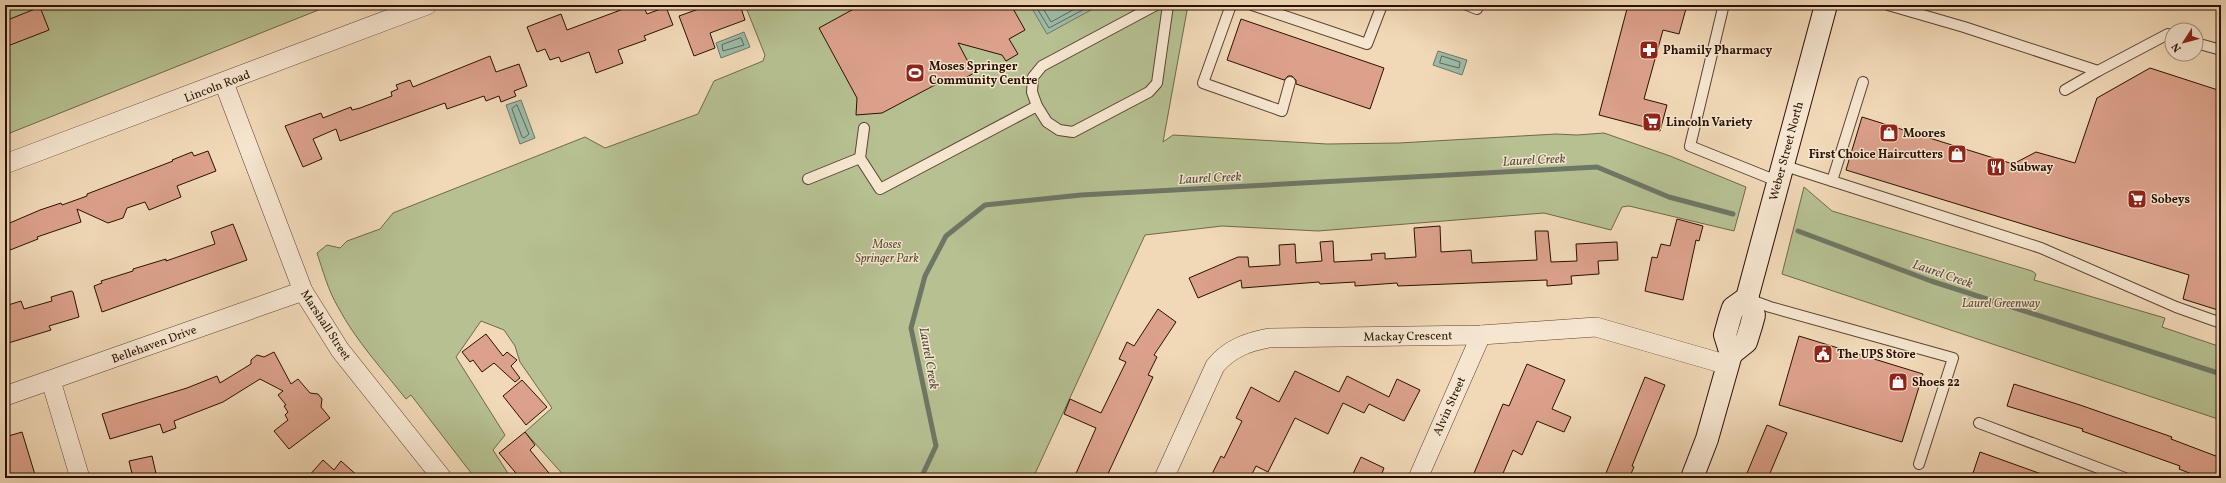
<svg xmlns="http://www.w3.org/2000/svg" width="2226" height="483" viewBox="0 0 2226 483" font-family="Vollkorn,serif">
	<rect width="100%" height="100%" fill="#f1d9b7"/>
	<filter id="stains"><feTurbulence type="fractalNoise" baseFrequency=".005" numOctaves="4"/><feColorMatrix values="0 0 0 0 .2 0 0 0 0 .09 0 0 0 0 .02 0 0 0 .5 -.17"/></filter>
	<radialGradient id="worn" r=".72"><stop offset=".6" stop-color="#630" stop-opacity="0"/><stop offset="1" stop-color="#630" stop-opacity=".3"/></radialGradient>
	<!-- green -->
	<g fill="#b6c091" stroke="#706848">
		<path d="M5,5H331L5,135Z"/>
		<path d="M745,5H1188L1163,142L1173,135L1327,144L1399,143L1556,134L1577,135L1604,133L1670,156L1746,187L1734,231L1629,206L1622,207L1611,230L1544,213L1318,231L1222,226L1145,235L1033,478H566L525,432L552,408L520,362L515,346L504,330L481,321L456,357L505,435L493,450L511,478H475L411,395L406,399C383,370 356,341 338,307C328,290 323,271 317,253L327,245L340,248L347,241L380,229L393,213L585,137L605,148L698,114L714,81L763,61L765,55Z"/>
		<path d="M1804,187L1832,211L2032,271L2036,274L2034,280L2165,318L2162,327L2221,347V420L1782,274Z"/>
	</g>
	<!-- water -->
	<g fill="#9cbba8" stroke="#6e7765">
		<path d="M1030,5H1100L1047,34Z"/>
		<path d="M744,32L750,47L721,58L716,43Z"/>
		<path d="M1438,51L1467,60L1462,75L1433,65Z"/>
		<path d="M521,100L535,138L520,144L506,105Z"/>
	</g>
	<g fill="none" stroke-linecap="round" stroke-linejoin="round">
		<!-- shore -->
		<g stroke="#636654" stroke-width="1">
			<path d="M1035,5L1049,28L1092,5"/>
			<path d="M1041,5L1051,22L1082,5"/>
			<path d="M741,38L744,45L723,51L722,45Z"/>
			<path d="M1442,56L1460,62L1459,68L1440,63Z"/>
			<path d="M517,105L529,134L524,138L522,137L512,109Z"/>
		</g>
		<!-- stream -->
		<g stroke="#6e7765" stroke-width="5">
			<path d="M1798,231L1931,281L2221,374"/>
			<path d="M921,478L936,446L911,328L925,276L946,236L985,205L1081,195L1597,167L1669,197L1733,214"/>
		</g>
	</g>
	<!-- building -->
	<g fill="#dca18b" stroke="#2a1000">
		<path d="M625,5H643L647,14L666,7L673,25L644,36L646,40L618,50L623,63L596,73L589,52L561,62L559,57L550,60L545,49L537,52L527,27L561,14L567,30L626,8Z"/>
		<path d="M710,5H740L745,20L710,33L715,48L694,56L679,16Z"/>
		<path d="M861,5H1011L1025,30L1009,39L1018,54L1006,61L1002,55L958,43L974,73L954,84L950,77L882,113L856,115L857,98L819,28Z"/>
		<path d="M1628,5H1687L1679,34L1663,30L1644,99L1667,105L1660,131L1599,115Z"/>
		<path d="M40,7L49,30L5,47V21Z"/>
		<path d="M1241,19L1384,68L1370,109L1296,84V80L1292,76H1288L1284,80L1227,60Z"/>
		<path d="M490,56L496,72L519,64L527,86L514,91L516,96L501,102L499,96L486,101L484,96L447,109L445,103L340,141L336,129L313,139L322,159L303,167L285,126L321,113L323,118L351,107L352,110L360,108L392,96L391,92L398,89L396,85L410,80L413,87Z"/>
		<path d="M2150,68L2221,91V311L2183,299L2189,275L1846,170L1862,117L2013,164L2036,152L2075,163L2097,98Z"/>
		<path d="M208,151L216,171L177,186L181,197L149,210L145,202L127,208L123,218L108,223L77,209L81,222L37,237L38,239L5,252V225L40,210L61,203L62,205L87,196V194L173,161L172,160L192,152L194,156Z"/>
		<path d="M1677,219L1703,226L1699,241L1696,240L1683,300L1645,291L1652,257L1657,258L1661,244L1670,246Z"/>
		<path d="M233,224L247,260L102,312L94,286L102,283L101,281L133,271V269L166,259V261L215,244L211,232Z"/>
		<path d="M1440,226L1441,252L1471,250L1472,263L1537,260L1535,231H1548L1551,262L1577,261L1576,244L1617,242L1618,260L1598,261L1599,274L1571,276L1572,284L1547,286V280L1398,286L1397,283L1355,286V282L1320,284L1319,282L1242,288L1241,280L1198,298L1189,278L1238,257H1248L1249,267L1280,265L1279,245L1295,244L1296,263L1322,261L1320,242L1333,241L1334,262L1372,260L1371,254L1385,253V259L1416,257L1414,228Z"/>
		<path d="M71,291L73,292L79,317L49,326L51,330L5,344V306L21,301L24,309L52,301L51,297Z"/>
		<path d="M1158,309L1176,322L1154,355L1157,357L1148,375L1153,377L1106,478H1074L1096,428L1064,414L1070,399L1101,413L1126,362L1119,359L1127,342L1134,346Z"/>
		<path d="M486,334L503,356L507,352L517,360L511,366L520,378L515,382L494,363L482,372L473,360L470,362L462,352Z"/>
		<path d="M1799,336L1923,374L1902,442L1779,405Z"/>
		<path d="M274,352L291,384L298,379L310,393L318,394L322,399L321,407L330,418L289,449L274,431L288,420L285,415L288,412L284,406L286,405L278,395L283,391L260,379L223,402L174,421L176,428L163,433L160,424L110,439L102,414L187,388L217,376L220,383L251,364V360L257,355L264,357Z"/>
		<path d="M1527,364L1565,380L1552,409L1571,417L1564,432L1537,421L1522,455L1513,450L1501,478H1472L1503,404L1509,406Z"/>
		<path d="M1295,371L1339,392L1347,376L1389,397L1397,379L1420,390L1404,421L1369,404L1364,413L1343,403L1328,434L1295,418L1268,472L1256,466L1250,478H1210L1221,456L1224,458L1242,421L1236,418L1251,387L1279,402Z"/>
		<path d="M1645,377L1665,385L1632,466L1634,467L1629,478H1604Z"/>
		<path d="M522,380L547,407L526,425L503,396Z"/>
		<path d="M2014,384L2080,405L2172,437L2171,439L2221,458V478H2202L2179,469L2180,466L2082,431L2083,429L2007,406Z"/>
		<path d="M1767,425L1787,433L1768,478H1745Z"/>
		<path d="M22,432L36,478H9L7,465L5,466V437Z"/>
		<path d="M525,432L535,445L530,450L553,478H520L499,453Z"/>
		<path d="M1980,452L2047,476V478H1979L1972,476Z"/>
		<path d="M152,456L157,478H133L129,461Z"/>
		<path d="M1361,457L1384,468L1380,478H1351Z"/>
		<path d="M323,460L334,470L341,461L360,478H307Z"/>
	</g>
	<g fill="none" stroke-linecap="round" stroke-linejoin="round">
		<defs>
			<g id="lane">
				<path d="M1156,5L1042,66L1033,77L1032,92L1037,106L1047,122L1059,130L1073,132L1149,92L1157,83L1168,5"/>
				<path d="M1231,5L1203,83L1282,111L1290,82"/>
				<path d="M1252,5L1367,44L1382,5"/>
				<path d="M1467,5L1477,9L1478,5"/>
				<path d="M1721,5L1723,8L1690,146L1777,181"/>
				<path d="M1888,5L1964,27L2098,71"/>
				<path d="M2196,43L2221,50"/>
				<path d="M2065,90L2098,71L2168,34L2172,35"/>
				<path d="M864,128L860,158L880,189L1037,106"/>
				<path d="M1782,165L2041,248L2176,307L2221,323"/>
				<path d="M808,179L860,158"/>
				<path d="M1832,181L1863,82"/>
				<path d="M1748,299L1770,307L1953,358L1919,464"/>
				<path d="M1979,423L2125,478"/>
			</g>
			<g id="street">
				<path d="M224,83L303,291L340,350L442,478"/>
				<path d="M5,164L427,5"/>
				<path d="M51,381L80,478"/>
				<path d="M5,396L303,291"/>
				<path d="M1164,478L1215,366C1229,349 1247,342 1269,338L1481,335L1596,327L1728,365"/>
				<path d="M1418,478L1481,335"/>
			</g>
			<g id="secondary">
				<path d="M1731,354L1746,342L1751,326L1754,315L1747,298"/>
				<path d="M1692,478L1707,439L1731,354L1725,335L1730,317L1733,308L1747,298L1826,5"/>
			</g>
		</defs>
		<!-- lane casing -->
		<use href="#lane" stroke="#5c422e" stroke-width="12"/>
		<!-- street casing -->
		<use href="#street" stroke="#5c422e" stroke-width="20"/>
		<!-- secondary casing -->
		<use href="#secondary" stroke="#2a1000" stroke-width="24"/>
		<!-- lane -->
		<use href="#lane" stroke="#f6e6d0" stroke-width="10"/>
		<!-- street -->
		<use href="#street" stroke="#f6e6d0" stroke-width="19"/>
		<!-- secondary -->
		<use href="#secondary" stroke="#f6e6d0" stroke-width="22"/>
	</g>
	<!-- icons -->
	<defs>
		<symbol id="pharmacy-square" viewBox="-11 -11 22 22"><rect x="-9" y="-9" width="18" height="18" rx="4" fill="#8f2418" stroke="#f6e6d0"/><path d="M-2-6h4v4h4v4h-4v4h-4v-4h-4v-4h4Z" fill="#fff"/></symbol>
		<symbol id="stadium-square" viewBox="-11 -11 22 22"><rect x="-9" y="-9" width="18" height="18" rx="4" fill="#8f2418" stroke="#f6e6d0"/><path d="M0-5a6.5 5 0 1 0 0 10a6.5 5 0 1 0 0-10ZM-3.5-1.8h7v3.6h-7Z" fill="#fff"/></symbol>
		<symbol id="supermarket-square" viewBox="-11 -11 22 22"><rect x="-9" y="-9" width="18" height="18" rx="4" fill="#8f2418" stroke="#f6e6d0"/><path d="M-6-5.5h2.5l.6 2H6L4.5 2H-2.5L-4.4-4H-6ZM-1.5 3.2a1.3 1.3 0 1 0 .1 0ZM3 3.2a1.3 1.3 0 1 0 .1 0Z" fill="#fff"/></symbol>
		<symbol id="shop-square" viewBox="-11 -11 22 22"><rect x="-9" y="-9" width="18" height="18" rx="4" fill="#8f2418" stroke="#f6e6d0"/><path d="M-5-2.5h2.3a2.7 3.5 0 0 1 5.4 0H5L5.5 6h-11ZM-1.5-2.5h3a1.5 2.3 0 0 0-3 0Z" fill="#fff"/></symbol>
		<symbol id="restaurant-square" viewBox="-11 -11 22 22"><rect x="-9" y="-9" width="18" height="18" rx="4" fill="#8f2418" stroke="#f6e6d0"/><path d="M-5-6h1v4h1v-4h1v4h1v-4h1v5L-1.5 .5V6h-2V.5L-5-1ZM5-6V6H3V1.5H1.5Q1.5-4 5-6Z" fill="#fff"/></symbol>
		<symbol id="civic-square" viewBox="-11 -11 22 22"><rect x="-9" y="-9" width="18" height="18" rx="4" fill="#8f2418" stroke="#f6e6d0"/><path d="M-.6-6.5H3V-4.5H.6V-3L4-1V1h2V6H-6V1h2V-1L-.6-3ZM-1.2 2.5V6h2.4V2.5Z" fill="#fff"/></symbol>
	</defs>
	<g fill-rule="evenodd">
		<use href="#pharmacy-square" x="1638" y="39" width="22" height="22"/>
		<use href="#stadium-square" x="904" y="62" width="22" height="22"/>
		<use href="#supermarket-square" x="1641" y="111" width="22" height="22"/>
		<use href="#shop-square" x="1878" y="122" width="22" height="22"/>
		<use href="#shop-square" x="1946" y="143" width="22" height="22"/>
		<use href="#restaurant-square" x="1985" y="156" width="22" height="22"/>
		<use href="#supermarket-square" x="2126" y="188" width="22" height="22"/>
		<use href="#civic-square" x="1812" y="343" width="22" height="22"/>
		<use href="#shop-square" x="1887" y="371" width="22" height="22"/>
	</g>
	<g text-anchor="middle" stroke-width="3" stroke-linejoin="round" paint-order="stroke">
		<!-- poi labels -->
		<g font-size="12" font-weight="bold" fill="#2a1000" stroke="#f6e6d0" text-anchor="start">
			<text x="1663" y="54">Phamily Pharmacy</text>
			<text x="929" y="70">Moses Springer<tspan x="929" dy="14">Community Centre</tspan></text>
			<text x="1666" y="126">Lincoln Variety</text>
			<text x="1903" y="137">Moores</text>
			<text x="1943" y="158" text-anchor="end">First Choice Haircutters</text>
			<text x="2010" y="171">Subway</text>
			<text x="2151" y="203">Sobeys</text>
			<text x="1837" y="358">The UPS Store</text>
			<text x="1912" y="386">Shoes 22</text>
		</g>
		<!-- street labels -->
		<g font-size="12" fill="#2a1000" stroke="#f6e6d0">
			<text transform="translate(217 86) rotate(-21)" y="4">Lincoln Road</text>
			<text transform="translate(1786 151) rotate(-75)" y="4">Weber Street North</text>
			<text transform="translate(326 325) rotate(57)" y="4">Marshall Street</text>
			<text transform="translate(1408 336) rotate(-1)" y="4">Mackay Crescent</text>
			<text transform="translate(154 344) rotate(-20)" y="4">Bellehaven Drive</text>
			<text transform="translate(1449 406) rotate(-66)" y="4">Alvin Street</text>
		</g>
		<!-- park labels -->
		<g font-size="12" font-style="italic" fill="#5b4e33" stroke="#f6e6d0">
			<text x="887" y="248">Moses<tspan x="887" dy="14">Springer Park</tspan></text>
			<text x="2001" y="307">Laurel Greenway</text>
		</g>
		<!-- water labels -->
		<g font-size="13" font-style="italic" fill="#524c3b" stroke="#f6e6d0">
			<text transform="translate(1534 159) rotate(-3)" y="5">Laurel Creek</text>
			<text transform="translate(1210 177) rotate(-3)" y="5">Laurel Creek</text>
			<text transform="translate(1943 273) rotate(19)" y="5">Laurel Creek</text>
			<text transform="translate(930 358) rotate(80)" y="5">Laurel Creek</text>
		</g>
	</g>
	<!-- margin -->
	<rect width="2226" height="483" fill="none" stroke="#f1d9b7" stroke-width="20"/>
	<rect x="6" y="6" width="2214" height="471" fill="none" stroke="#2a1000" stroke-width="2"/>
	<rect x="10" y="10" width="2206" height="463" fill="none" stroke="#2a1000"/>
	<!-- north arrow -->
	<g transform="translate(2184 42) rotate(234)"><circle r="19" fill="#f6e6d0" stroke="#a4907d"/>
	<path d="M0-3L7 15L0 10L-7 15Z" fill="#8f2418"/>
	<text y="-6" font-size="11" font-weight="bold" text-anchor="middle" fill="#2a1000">N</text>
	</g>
	<rect width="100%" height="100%" filter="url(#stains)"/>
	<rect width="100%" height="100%" fill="url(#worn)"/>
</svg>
